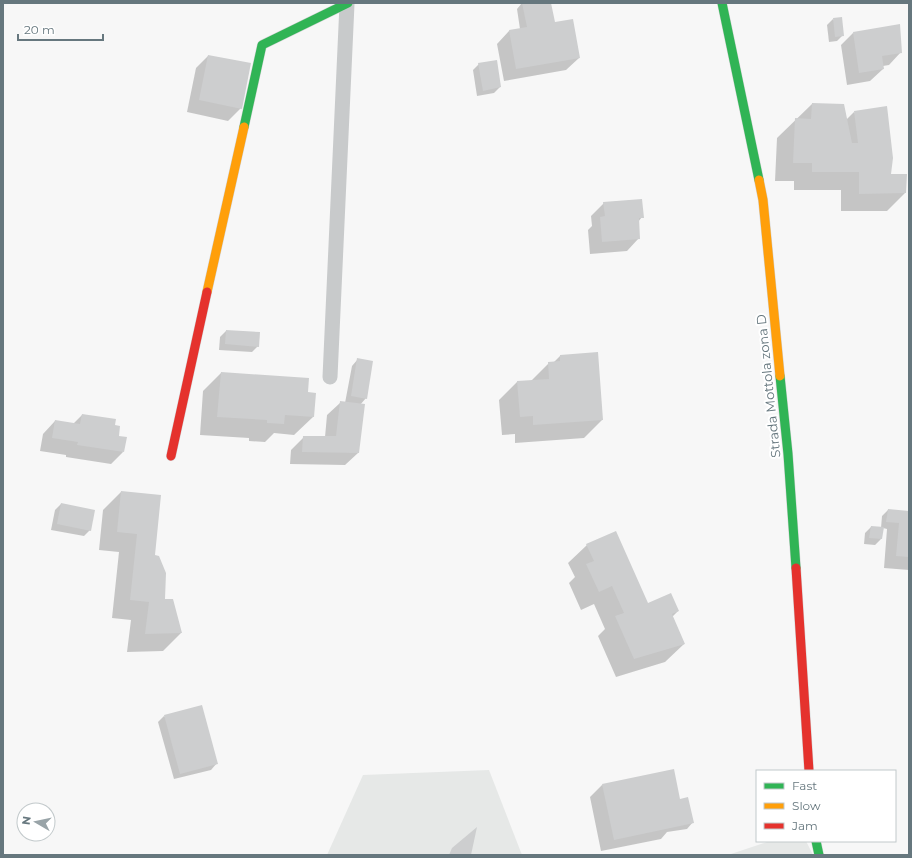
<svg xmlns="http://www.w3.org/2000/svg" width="912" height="858" viewBox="0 0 912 858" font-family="Montserrat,sans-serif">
	<rect width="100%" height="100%" fill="#f7f7f7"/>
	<!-- built -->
	<g fill="#e6e8e7">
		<path d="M489,770L522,855H327L363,775Z"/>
		<path d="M770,841H806L813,855H728Z"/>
	</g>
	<!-- shadow -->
	<g fill="#0003">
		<path d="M522,3H550L554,23L579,58L566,70L504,81L497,44L509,31L520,29L517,9Z"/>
		<path d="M833,19L843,35L837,41L829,42L827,25Z"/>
		<path d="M853,33L901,52L889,65L883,66V69L870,81L847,85L841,45Z"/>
		<path d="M208,56L241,108L228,121L187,112L196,68Z"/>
		<path d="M479,64L500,87L494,93L477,96L473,70Z"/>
		<path d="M812,104L846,120L854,112L890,175L905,193L887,211H841V190H794V181H775L777,138Z"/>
		<path d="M604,203L642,217L638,222L639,238L627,251L590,254L588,230L592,226L591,216Z"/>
		<path d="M226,331L258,346L252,352L219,350L220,337Z"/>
		<path d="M560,356L602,420L584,438L515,443V434L502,435L499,400L517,382L531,381L549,363H553Z"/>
		<path d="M358,359L366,398L360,405L358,453L345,465L290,464L291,450L304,437H325L327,415L340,403H345L352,366Z"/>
		<path d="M221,373L307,393L313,417L294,435L274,433L265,442L249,441V438L200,435L203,391Z"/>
		<path d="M82,415L117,437L123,452L111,464L66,457V455L40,451L43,434L55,421L73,424Z"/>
		<path d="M121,492L154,556L164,600L181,633L163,651L127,652L131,620L112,618L119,552L99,550L103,510Z"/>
		<path d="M61,504L90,530L84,536L51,530L55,510Z"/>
		<path d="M888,510L909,512V570L884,568L887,529L883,528L881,539L875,545L864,544L865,533L871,527L881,528L882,516Z"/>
		<path d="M587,545L647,605L678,611L672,617L684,644L665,662L616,677L598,636L605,629L594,604L581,610L569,583L575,577L568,563Z"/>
		<path d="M164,716L217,763L211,770L174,779L158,722Z"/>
		<path d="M602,785L679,800L693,822L687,829L667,832L661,839L601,851L590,797Z"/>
	</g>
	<!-- building -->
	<g fill="#cdcecf">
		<path d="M522,3H551L555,22L573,19L580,58L516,69L509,30L527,27Z"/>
		<path d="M842,17L844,36L835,37L833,18Z"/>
		<path d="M900,24L902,53L882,56L884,69L859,73L853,32Z"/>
		<path d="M208,55L251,63L242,109L199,100Z"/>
		<path d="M497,60L501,87L483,91L478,63Z"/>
		<path d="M812,103L844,104L852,143H858L854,111L887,106L893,158L891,174H907L906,193L859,194V172H812V163H793L795,118L811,119Z"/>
		<path d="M642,199L644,218H639L640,239L602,242L600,217L605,216L603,202Z"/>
		<path d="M226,330L260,332L259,347L225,344Z"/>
		<path d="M598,352L603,420L533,425V416L520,417L517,381L549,379L548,362L560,361V355Z"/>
		<path d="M357,358L373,361L367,399L351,396Z"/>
		<path d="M221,372L309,378L308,392L316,393L314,417L285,415L284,424L267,423V420L217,417Z"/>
		<path d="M340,401L365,404L359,453L302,452L303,436H336Z"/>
		<path d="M82,414L116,419L115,425L120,426L119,436L127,437L124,452L77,445L78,442L52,438L55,420L80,424Z"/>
		<path d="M121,491L161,495L155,555L159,556L166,573L165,599H173L182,633L145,634L149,602L130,600L137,534L117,532Z"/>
		<path d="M61,503L95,510L91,531L57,524Z"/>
		<path d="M888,509L909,511V557L896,556L899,523L886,522Z"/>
		<path d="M871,526L884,527L882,539L869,538Z"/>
		<path d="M616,531L648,603L671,593L679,611L672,614L685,644L634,659L615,616L624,613L612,586L599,592L586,564L594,561L586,544Z"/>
		<path d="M202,705L218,764L180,774L164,715Z"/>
		<path d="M674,769L680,799L688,797L694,823L614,840L602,784Z"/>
		<path d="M477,827L471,855H449L452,848Z"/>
	</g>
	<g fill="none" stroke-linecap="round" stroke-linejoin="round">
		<defs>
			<g id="fast">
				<path d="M722,3L759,180"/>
				<path d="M244,127L262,45L348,3"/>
				<path d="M780,376L788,454L796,568"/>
				<path d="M816,841L819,855"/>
			</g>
			<g id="slow">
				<path d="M759,180L763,200L780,376"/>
				<path d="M207,292L244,127"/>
			</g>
			<g id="jam">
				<path d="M171,456L207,292"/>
				<path d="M796,568L809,771"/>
			</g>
		</defs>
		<!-- fast casing -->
		<use href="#fast" stroke="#d2d3d4" stroke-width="10"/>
		<!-- slow casing -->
		<use href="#slow" stroke="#d2d3d4" stroke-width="10"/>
		<!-- jam casing -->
		<use href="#jam" stroke="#d2d3d4" stroke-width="10"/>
		<!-- lane -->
		<path stroke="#c8cacb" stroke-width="15" d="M330,377L347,4"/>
		<!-- fast -->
		<use href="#fast" stroke="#30b455" stroke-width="9"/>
		<!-- slow -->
		<use href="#slow" stroke="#ff9f0a" stroke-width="9"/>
		<!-- jam -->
		<use href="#jam" stroke="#e5322d" stroke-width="9"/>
	</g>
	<g text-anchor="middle" stroke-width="4" stroke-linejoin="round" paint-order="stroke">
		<!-- street labels -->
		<g font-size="13" fill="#66777e" stroke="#fff">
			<text transform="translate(768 386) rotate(-96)" y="5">Strada Mottola zona D</text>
		</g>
	</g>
	<!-- border -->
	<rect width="912" height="858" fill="none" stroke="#66777e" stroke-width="8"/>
	<!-- legend -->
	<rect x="756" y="770" width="140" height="72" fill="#ffffff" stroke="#c2c9cb"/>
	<rect x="764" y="783" width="20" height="6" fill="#30b455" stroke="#c2c9cb"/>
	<text x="792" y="790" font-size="12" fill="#66777e">Fast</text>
	<rect x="764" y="803" width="20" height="6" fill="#ff9f0a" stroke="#c2c9cb"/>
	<text x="792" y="810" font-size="12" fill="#66777e">Slow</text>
	<rect x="764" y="823" width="20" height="6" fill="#e5322d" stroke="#c2c9cb"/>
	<text x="792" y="830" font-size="12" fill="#66777e">Jam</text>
	<!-- north arrow -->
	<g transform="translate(36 822) rotate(279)"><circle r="19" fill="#ffffff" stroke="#c2c9cb"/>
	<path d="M0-3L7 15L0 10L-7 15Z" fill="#99a4a8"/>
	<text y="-6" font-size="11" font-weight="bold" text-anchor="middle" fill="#66777e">N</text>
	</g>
	<!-- scale -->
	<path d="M18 34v6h85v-6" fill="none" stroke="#66777e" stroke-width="2"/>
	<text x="24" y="34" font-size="12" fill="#66777e" stroke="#ffffff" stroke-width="3" paint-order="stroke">20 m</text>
</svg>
